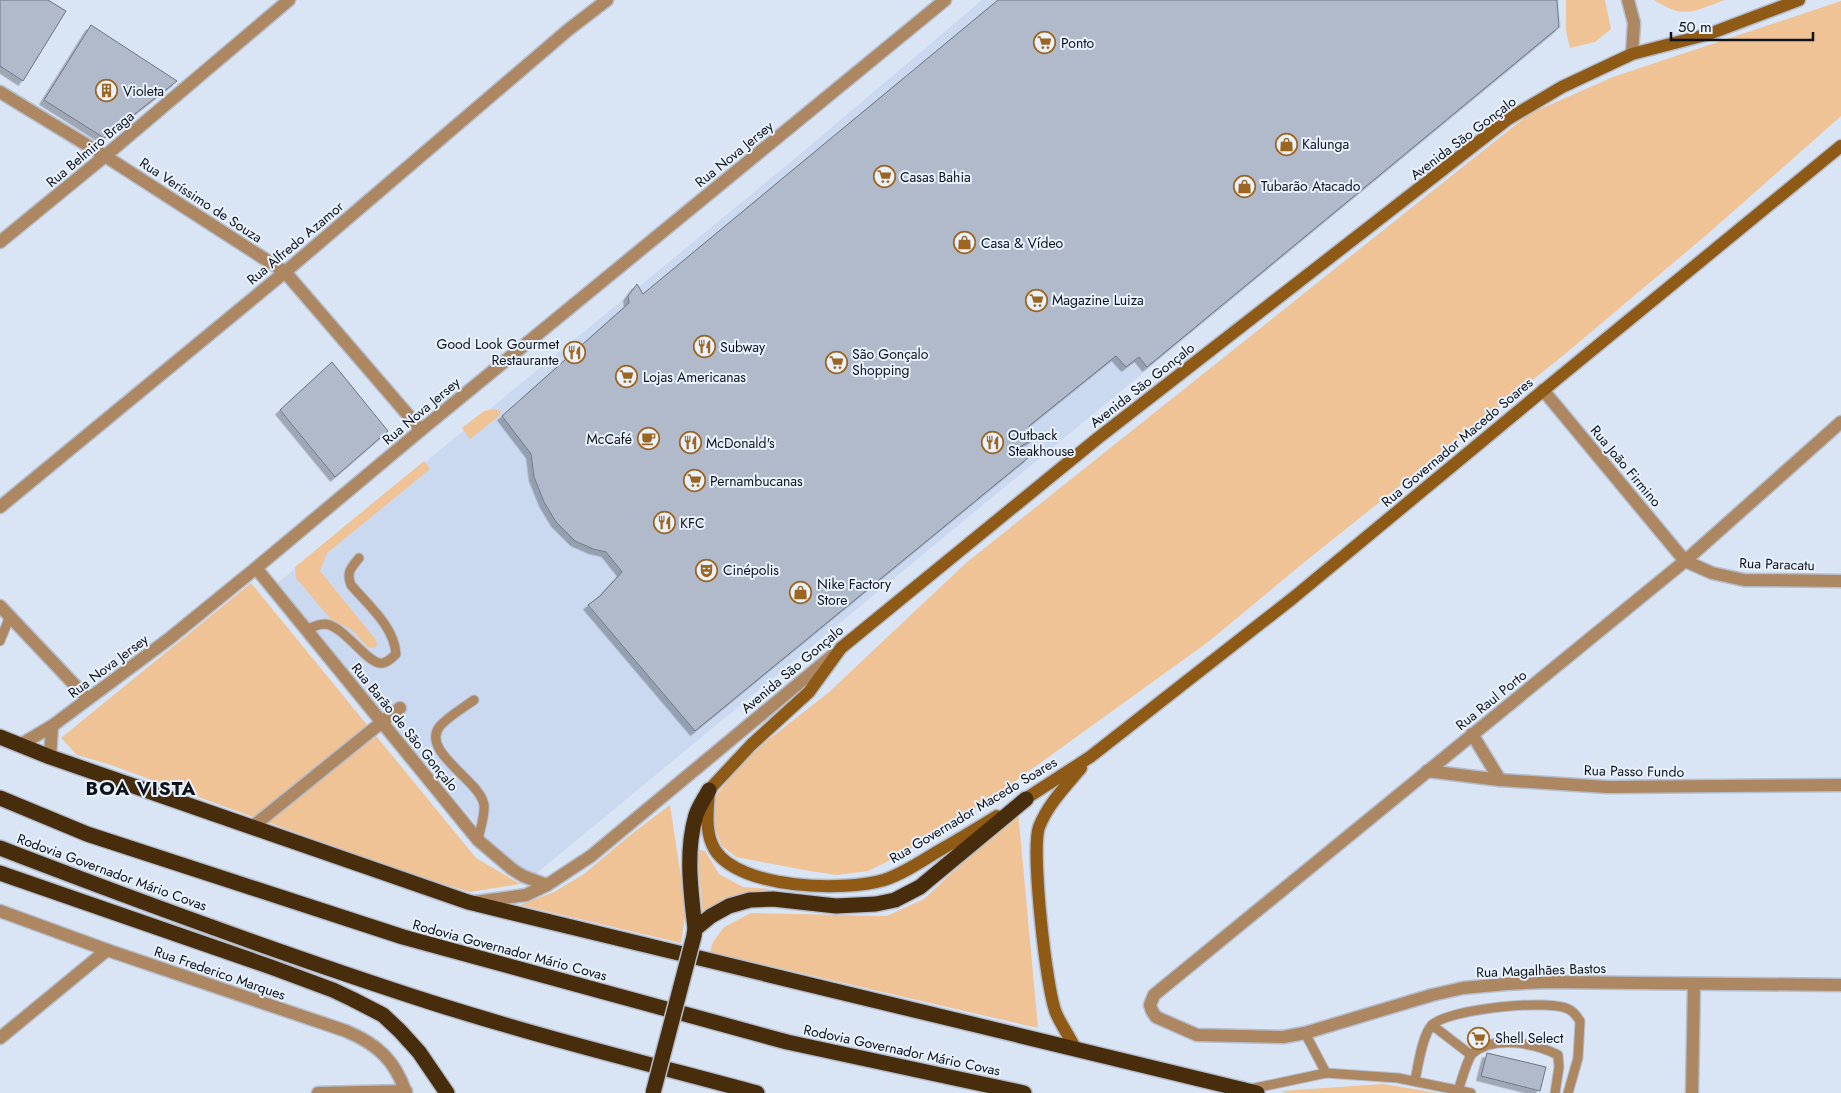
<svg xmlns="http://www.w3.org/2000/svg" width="1841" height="1093" viewBox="0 0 1841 1093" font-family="Jost,sans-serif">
	<defs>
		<filter id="shadow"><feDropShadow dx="-4.5" dy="4.5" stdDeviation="0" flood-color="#0004"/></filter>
	</defs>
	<rect width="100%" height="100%" fill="#d9e4f5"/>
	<!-- built -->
	<path fill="#cad9f0" d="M982,0H1558L1561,28L526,882L273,587L792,161Z"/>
	<!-- green -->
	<g fill="#efc396">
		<path d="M1566,0H1605L1611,29L1595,42L1570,48L1566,31Z"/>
		<path d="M1654,0H1725C1692,11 1686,20 1654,0Z"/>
		<path d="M1841,1V116L1711,231L1565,354L1302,564L1208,642L993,797L901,855L868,871L837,875L810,871L736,857L721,845L713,822L714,798L740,765L768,740L828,693L966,563L1529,114L1613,77Z"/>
		<path d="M493,409L501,411L500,415L470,439L462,428L484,411Z"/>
		<path d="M424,461L430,469L327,553L320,571L376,640L377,645L374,648L367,647L355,633L345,626L333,622L296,578L295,567Z"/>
		<path d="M251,583L476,858L520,884L470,892L399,870L108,764L77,755L61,738Z"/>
		<path d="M670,805L686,910L681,943L520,905L554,892L584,874L629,836Z"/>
		<path d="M1018,811L1038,1028L710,952L713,942L724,927L751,913L887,916L924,899Z"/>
		<path d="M700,850L705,851L719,874L743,887L771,889L751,893L703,915L697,853Z"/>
		<path d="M1383,1084L1438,1093H1287L1281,1091Z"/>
	</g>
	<!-- building -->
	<g fill="#b0baca" stroke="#6b7583" filter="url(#shadow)">
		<path d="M0,0H48L66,11L23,81L0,66Z"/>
		<path d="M998,0H1557L1559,27L1147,367L1139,357L1126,367L1116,356L1029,426L1036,437L1020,447L1029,457L695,731L588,605L600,596L622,572L606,552L593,549L575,541L556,522L544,502L534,477L531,454L502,416L629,303L628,296L637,284L643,294Z"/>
		<path d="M91,25L177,81L104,138L44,100Z"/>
		<path d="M332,362L388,431L335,477L280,410Z"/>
		<path d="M1487,1053L1546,1067L1540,1091L1481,1076Z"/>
	</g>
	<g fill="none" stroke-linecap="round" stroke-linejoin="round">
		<defs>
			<g id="service">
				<path d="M306,630C312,627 319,624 325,624C345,626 369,667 383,663C388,662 393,657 396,654C394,626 368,605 351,585C346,572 351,568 359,558"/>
				<path d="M0,641L10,616"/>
				<path d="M474,700C463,708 449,716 440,726C419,751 481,781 484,805C485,816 480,829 478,840"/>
				<path d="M1432,1025L1471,1055"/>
				<path d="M1305,1033L1326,1073"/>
				<path d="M1415,1080C1418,1067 1422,1035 1432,1025C1448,1009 1552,998 1570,1010C1574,1012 1578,1018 1580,1021L1578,1058L1568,1093"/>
				<path d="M1250,1089L1326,1073L1398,1078L1471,1093"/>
				<path d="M1458,1091C1461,1082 1467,1060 1472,1054C1493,1035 1535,1043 1558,1055L1559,1067L1555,1093"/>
			</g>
			<path id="pedestrian" d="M382,722L400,708"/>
			<g id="minor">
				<path d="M0,242L105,156L289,0"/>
				<path d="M1543,390L1685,561L1712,573L1744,580L1841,581"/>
				<path d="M1841,422L1685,561L1154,995L1150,1005L1152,1011L1156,1017L1197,1035L1283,1037L1305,1033L1432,995L1463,988L1506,984L1546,982L1841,985"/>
				<path d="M0,507L285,272"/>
				<path d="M0,606L88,699"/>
				<path d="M1472,734L1500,780"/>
				<path d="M1427,771L1500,780L1607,787L1841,785"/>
				<path d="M252,827L382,722"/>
				<path d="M0,911L107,950L346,1031C377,1044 395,1060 406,1093"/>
				<path d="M0,1038L107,950"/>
				<path d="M318,1093L406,1091"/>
				<path d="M1692,1093L1694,984"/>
			</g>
			<g id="tertiary">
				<path d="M1628,0L1634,23L1632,54"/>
				<path d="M0,92L105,156L285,272L421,430"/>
				<path d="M285,272L568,30L607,0"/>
				<path d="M256,568L478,840L512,869L523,876L547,885"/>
				<path d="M20,745L52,726L170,638L256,568L421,430L945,0"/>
				<path d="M50,757L52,726"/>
				<path d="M475,902L526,895L547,885L591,856L833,655"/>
			</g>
			<g id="secondary">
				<path d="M1019,803L1090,757L1293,598L1557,379L1841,146"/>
				<path d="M997,816C976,829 956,841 935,853C919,863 902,874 884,880C844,892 740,889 715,850C704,832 708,810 709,790L751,745L809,692L841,648L1098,438L1508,119L1562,87L1632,54L1709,34L1799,0"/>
				<path d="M1076,1050C1070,1037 1061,1025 1056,1013C1046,989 1031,849 1039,827C1048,804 1066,786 1081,768"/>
			</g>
			<g id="motorway">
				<path d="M0,737L50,757L468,902L1257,1093"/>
				<path d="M0,798L87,834L403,937L787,1042L1024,1093"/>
				<path d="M0,848C143,903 287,956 433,1003C540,1037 649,1064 757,1093"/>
				<path d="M0,873L271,967L333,990L352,999L383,1015L400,1031L419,1052L447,1093"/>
				<path d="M695,929L711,916L729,906L750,900L773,899L836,906L876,904L895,900L920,887L1026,799"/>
				<path d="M694,935L695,929C691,891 685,852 696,815C699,806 705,798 709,790"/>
			</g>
		</defs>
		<!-- service casing -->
		<use href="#service" stroke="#b5becd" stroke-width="11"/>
		<!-- pedestrian casing -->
		<use href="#pedestrian" stroke="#b5becd" stroke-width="15"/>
		<!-- minor casing -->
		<use href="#minor" stroke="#b5becd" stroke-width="15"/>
		<!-- tertiary casing -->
		<use href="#tertiary" stroke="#b5becd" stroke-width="15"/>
		<!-- secondary casing -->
		<use href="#secondary" stroke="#b5becd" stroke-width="15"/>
		<!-- motorway casing -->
		<use href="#motorway" stroke="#b5becd" stroke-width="18"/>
		<!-- service -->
		<use href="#service" stroke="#ac8761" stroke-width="9"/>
		<!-- pedestrian -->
		<use href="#pedestrian" stroke="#ac8761" stroke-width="12"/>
		<!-- minor -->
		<use href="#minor" stroke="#ac8761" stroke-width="12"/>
		<!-- tertiary -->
		<use href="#tertiary" stroke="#ac8761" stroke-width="12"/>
		<!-- secondary -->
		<use href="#secondary" stroke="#8e5a16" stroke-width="12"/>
		<!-- motorway -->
		<use href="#motorway" stroke="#482d0c" stroke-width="15"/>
		<defs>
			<path id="motorway-bridge" d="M653,1093L694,936"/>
		</defs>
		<!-- motorway-bridge casing -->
		<use href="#motorway-bridge" stroke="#b5becd" stroke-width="18" stroke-linecap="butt"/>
		<!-- motorway-bridge -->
		<use href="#motorway-bridge" stroke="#482d0c" stroke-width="15"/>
	</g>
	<!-- icons -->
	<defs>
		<symbol id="supermarket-ring" viewBox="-11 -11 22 22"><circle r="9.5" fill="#e8f1fe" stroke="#9c6520" stroke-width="1.5"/><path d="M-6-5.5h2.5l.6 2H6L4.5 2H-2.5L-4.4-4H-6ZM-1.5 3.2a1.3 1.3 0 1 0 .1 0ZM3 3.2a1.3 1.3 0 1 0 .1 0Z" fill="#9c6520"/></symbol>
		<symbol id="building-ring" viewBox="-11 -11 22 22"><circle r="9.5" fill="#e8f1fe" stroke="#9c6520" stroke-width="1.5"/><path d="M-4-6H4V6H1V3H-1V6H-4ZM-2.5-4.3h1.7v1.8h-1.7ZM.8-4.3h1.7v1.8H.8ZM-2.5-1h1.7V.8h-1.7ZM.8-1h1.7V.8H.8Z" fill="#9c6520"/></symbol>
		<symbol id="shop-ring" viewBox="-11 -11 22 22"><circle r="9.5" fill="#e8f1fe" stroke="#9c6520" stroke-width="1.5"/><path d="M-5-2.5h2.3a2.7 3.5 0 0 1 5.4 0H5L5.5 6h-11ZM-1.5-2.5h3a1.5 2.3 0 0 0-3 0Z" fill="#9c6520"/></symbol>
		<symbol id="restaurant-ring" viewBox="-11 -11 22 22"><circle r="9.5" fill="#e8f1fe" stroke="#9c6520" stroke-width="1.5"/><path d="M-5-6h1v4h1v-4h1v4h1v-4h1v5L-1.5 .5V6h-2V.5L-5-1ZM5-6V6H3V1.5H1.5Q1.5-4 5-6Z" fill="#9c6520"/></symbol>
		<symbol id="cafe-ring" viewBox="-11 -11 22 22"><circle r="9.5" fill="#e8f1fe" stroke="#9c6520" stroke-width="1.5"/><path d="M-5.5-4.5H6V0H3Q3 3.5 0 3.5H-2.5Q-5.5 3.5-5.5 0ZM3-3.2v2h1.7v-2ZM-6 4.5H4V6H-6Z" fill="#9c6520"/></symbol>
		<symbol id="theatre-ring" viewBox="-11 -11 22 22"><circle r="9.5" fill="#e8f1fe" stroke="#9c6520" stroke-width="1.5"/><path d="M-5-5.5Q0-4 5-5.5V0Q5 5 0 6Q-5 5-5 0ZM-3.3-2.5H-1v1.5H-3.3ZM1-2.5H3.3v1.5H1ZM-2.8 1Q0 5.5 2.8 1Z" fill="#9c6520"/></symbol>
	</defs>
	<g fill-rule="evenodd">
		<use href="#supermarket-ring" x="1032" y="30" width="25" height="25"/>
		<use href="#building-ring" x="94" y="78" width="25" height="25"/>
		<use href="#shop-ring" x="1274" y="132" width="25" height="25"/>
		<use href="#supermarket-ring" x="872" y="164" width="25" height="25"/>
		<use href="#shop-ring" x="1232" y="174" width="25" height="25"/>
		<use href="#shop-ring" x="952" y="230" width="25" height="25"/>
		<use href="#supermarket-ring" x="1024" y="288" width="25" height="25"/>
		<use href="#restaurant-ring" x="692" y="334" width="25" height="25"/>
		<use href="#restaurant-ring" x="562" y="340" width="25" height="25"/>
		<use href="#supermarket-ring" x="824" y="350" width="25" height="25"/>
		<use href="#supermarket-ring" x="614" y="364" width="25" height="25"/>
		<use href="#cafe-ring" x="636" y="426" width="25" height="25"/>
		<use href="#restaurant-ring" x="678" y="430" width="25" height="25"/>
		<use href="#restaurant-ring" x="980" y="430" width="25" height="25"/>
		<use href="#supermarket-ring" x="682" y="468" width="25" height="25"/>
		<use href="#restaurant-ring" x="652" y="510" width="25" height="25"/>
		<use href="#theatre-ring" x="694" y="558" width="25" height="25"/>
		<use href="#shop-ring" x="788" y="580" width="25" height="25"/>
		<use href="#supermarket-ring" x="1466" y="1026" width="25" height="25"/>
	</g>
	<g text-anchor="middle" stroke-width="4" stroke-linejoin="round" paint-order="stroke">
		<!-- poi labels -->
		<g font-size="14" fill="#0f1318" stroke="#e8f1fe" text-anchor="start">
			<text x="1061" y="48">Ponto</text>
			<text x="123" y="96">Violeta</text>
			<text x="1302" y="149">Kalunga</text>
			<text x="900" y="182">Casas Bahia</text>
			<text x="1261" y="191">Tubarão Atacado</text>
			<text x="981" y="248">Casa &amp; Vídeo</text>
			<text x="1052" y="305">Magazine Luiza</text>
			<text x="559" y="349" text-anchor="end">Good Look Gourmet<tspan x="559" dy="16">Restaurante</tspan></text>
			<text x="720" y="352">Subway</text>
			<text x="852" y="359">São Gonçalo<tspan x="852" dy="16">Shopping</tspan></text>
			<text x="643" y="382">Lojas Americanas</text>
			<text x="1008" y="440">Outback<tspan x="1008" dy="16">Steakhouse</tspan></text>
			<text x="632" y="444" text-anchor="end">McCafé</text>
			<text x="706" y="448">McDonald's</text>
			<text x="710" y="486">Pernambucanas</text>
			<text x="680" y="528">KFC</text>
			<text x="723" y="575">Cinépolis</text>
			<text x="817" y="589">Nike Factory<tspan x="817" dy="16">Store</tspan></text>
			<text x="1495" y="1043">Shell Select</text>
		</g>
		<!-- street labels -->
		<g font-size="14" fill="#0f1318" stroke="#e8f1fe">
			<text transform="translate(1463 138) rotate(-37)" y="5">Avenida São Gonçalo</text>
			<text transform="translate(90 149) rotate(-40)" y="5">Rua Belmiro Braga</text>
			<text transform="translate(734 154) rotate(-39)" y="5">Rua Nova Jersey</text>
			<text transform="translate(201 200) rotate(33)" y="5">Rua Veríssimo de Souza</text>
			<text transform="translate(295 243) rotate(-40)" y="5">Rua Alfredo Azamor</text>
			<text transform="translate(1142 385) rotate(-38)" y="5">Avenida São Gonçalo</text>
			<text transform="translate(421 411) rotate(-40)" y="5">Rua Nova Jersey</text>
			<text transform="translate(1457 442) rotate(-40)" y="5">Rua Governador Macedo Soares</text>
			<text transform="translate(1626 466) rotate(50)" y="5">Rua João Firmino</text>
			<text transform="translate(1777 564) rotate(2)" y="5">Rua Paracatu</text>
			<text transform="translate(108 666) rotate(-37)" y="5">Rua Nova Jersey</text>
			<text transform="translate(792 669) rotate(-40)" y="5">Avenida São Gonçalo</text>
			<text transform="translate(1491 700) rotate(-39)" y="5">Rua Raul Porto</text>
			<text transform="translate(405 727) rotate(51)" y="5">Rua Barão de São Gonçalo</text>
			<text transform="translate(1634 771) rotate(1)" y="5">Rua Passo Fundo</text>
			<text transform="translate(973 810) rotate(-31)" y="5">Rua Governador Macedo Soares</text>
			<text transform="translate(112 872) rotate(20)" y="5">Rodovia Governador Mário Covas</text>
			<text transform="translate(510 950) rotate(15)" y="5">Rodovia Governador Mário Covas</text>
			<text transform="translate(1541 970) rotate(-2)" y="5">Rua Magalhães Bastos</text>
			<text transform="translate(220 973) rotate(19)" y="5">Rua Frederico Marques</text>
			<text transform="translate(902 1050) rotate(12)" y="5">Rodovia Governador Mário Covas</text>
		</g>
		<!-- district labels -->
		<g font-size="19" font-weight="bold" letter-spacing="1" fill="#0f1318" stroke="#e8f1fe">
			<text x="141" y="795">BOA VISTA</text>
		</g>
	</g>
	<!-- scale -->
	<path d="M1671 32v8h142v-8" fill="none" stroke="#0f1318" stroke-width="2.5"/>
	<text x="1678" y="32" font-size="15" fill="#0f1318" stroke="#e8f1fe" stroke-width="4" paint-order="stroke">50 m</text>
</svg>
